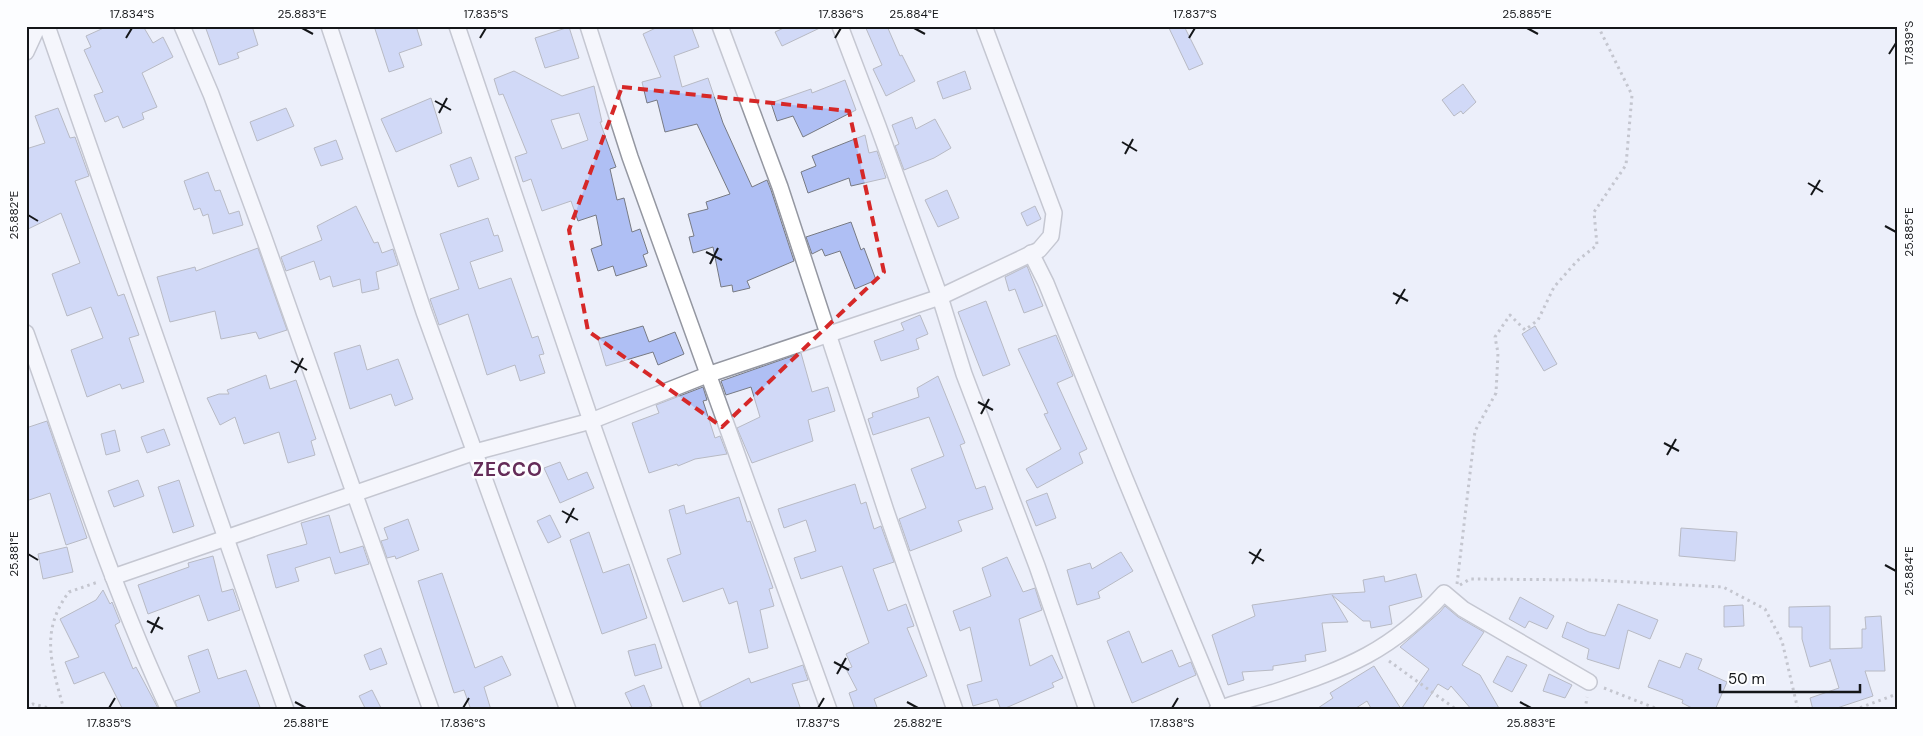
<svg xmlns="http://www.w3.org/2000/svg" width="1923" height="736" viewBox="0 0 1923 736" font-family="'DM Sans',sans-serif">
	<rect width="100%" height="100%" fill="#eceffa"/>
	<!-- building -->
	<g fill="#afbff4" stroke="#777a83" fill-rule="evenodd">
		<path d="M108,26H143L153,43L163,37L173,57L142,73L157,107L142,113L144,119L123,128L118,116L105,122L94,95L103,92L84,50L91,47L86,36Z"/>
		<path d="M205,26H252L258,45L237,53L239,58L219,65Z"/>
		<path d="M374,26H416L422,45L399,53L404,67L389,72Z"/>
		<path d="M660,26H691L699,47L674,56L682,87L708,78L723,123L752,187L767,180L771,190L794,261L747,281L750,288L733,292L732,285L721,287L713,247L693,253L689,237L694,236L688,214L708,209L706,202L730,194L697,124L665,132L657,100L647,103L642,82L661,77L643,34Z"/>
		<path d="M788,26H824L782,46L775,32Z"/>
		<path d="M865,26H887L900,56L902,55L915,81L886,96L873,69L882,65Z"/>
		<path d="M1168,26H1184L1203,64L1189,70Z"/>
		<path d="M569,27L579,58L545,68L535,38Z"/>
		<path d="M514,71L562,96L594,86L602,122H600L616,167L610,169L617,200L624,198L632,232L640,229L648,253L643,255L647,266L616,276L613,266L598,271L591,249L602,245L596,215L578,221L571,201L542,211L531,179L523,182L515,157L527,153L503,94L499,95L494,79ZM579,113L588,140L562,149L551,120Z"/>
		<path d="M965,71L971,89L943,99L937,82Z"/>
		<path d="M845,80L856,110L803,137L793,116L777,121L771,103L811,89L812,93Z"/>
		<path d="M1463,84L1476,102L1463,114L1461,111L1454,116L1442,100Z"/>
		<path d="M431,98L442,133L396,152L381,119Z"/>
		<path d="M58,108L70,138L75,137L89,176L75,181L118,296L124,294L139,335L129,338L144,382L122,389L120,384L87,397L71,350L103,338L91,307L67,316L52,274L80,263L61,213L26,230V149L45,143L35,116Z"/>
		<path d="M286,108L294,126L257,141L250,122Z"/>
		<path d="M912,117L916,129L935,119L951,148L934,158L904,170L895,146L899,144L892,125Z"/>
		<path d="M865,135L869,153L877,151L886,178L851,186L849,178L808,193L801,172L816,166L812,156Z"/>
		<path d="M336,140L343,159L321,166L314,148Z"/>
		<path d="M471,157L479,179L458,187L450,165Z"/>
		<path d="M208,172L215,191L220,190L229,214L239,211L243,225L213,234L208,214L203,216L200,208L194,210L184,181Z"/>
		<path d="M947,190L959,218L938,227L925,200Z"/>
		<path d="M356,206L374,243L378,242L382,253L393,249L398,265L376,272L379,289L362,293L360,279L333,287L330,276L320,280L314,261L286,271L281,257L322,240L317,226Z"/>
		<path d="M1035,206L1041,219L1027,226L1021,213Z"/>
		<path d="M488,218L494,236L498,235L503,251L470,262L479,289L511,278L532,338L538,336L544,354L539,355L545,373L520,381L515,365L487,375L468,314L439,325L430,299L459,289L440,234Z"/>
		<path d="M851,222L861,250L864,248L876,280L855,289L840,251L825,256L822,249L812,254L806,237Z"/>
		<path d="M258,248L287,330L259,339L256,332L221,339L215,311L170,322L157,277L195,267L196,271Z"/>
		<path d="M1027,266L1043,306L1024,313L1015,289L1009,291L1005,277Z"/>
		<path d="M986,301L1010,365L983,376L958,312Z"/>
		<path d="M920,315L928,334L916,339L919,349L881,361L874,341L904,330L901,323Z"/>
		<path d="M643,326L649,342L675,332L684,354L658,365L653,352L606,366L598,339Z"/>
		<path d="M1535,326L1557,364L1544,371L1522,334Z"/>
		<path d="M1056,335L1073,376L1057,383L1087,449L1079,453L1083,463L1037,488L1026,469L1061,449L1044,414L1048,413L1018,349Z"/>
		<path d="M360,345L367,370L398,359L413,399L395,406L391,394L350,409L334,353Z"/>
		<path d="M801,353L812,392L828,387L835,411L808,420L813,441L752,463L737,428L760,417L751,387L726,395L721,381Z"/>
		<path d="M266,375L270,389L296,380L316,439L311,441L315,455L288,463L279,432L244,444L235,417L220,425L207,398L219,394H229L227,390Z"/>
		<path d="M938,376L965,443L960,445L976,489L985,486L993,509L958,521L962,531L910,551L899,519L926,508L911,469L944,456L929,417L873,435L868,419L873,417L872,413L919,397L917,388Z"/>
		<path d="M703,387L707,400L703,401L715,438L720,436L727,454L695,459L678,466L677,464L649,473L632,423L659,413L656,405Z"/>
		<path d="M47,421L87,538L66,545L50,493L26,501V428Z"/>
		<path d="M164,429L170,445L147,453L141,437Z"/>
		<path d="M115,430L120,451L106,455L101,434Z"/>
		<path d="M560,462L568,480L587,472L594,488L560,503L544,468Z"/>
		<path d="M138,480L144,496L114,507L108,491Z"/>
		<path d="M179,480L194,526L173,533L158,487Z"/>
		<path d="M855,484L861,504L866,502L874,529L881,526L894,562L873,569L888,611L906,604L914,626L907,628L927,676L874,699L878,710H855L849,693L857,690L846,669L852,667L846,654L869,643L842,566L801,579L794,558L816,551L806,520L784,528L778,509Z"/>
		<path d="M1047,493L1056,518L1036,526L1026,501Z"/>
		<path d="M739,497L747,522L750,521L773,588L769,589L774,606L760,610L768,648L749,653L737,601L729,604L723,588L683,602L667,559L681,554L669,510L684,505L686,514Z"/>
		<path d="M329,515L340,553L363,546L369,564L335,574L330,557L295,568L299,581L276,588L267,555L307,544L301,523Z"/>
		<path d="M550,515L561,537L548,543L537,521Z"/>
		<path d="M408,519L419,550L396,559L395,556L387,558L381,541L388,539L384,528Z"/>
		<path d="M1681,528L1737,532L1735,561L1679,556Z"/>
		<path d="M589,532L603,573L629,564L647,618L602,634L570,540Z"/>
		<path d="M67,547L73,572L43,579L38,554Z"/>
		<path d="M1121,552L1133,571L1098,592L1100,598L1077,605L1067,570L1090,563L1092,569Z"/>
		<path d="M213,556L222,592L233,589L240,610L208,621L199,595L148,614L138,585L189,567L188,563Z"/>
		<path d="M1007,557L1023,592L1035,588L1042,610L1019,619L1030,666L1052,655L1063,678L1052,683L1054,687L1001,710L997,699L973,706L967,685L982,681L970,627L960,631L953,611L991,596L982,568Z"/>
		<path d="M442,573L475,668L502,656L511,675L484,687L491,710H471L464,690L454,693L418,581Z"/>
		<path d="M1416,574L1422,597L1389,606L1392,624L1371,628L1370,621H1363L1332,595L1348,622L1322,623L1326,651L1305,655L1306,661L1273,666V670L1242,672L1244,680L1228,685L1212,635L1255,616L1252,605L1330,594L1365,592L1363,580L1384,576L1385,582Z"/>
		<path d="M103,590L110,604L112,602L120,622L115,625L133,669L136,667L159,710H123L104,672L74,684L65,662L79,657L60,619L96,600Z"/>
		<path d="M1520,597L1554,616L1547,629L1529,621L1525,628L1509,619Z"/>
		<path d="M1618,604L1658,620L1650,639L1628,630L1619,669L1587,659L1589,649L1562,637L1567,622L1589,632L1605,636Z"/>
		<path d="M1743,605L1744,626L1724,627V606Z"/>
		<path d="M1445,606L1458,617L1484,632L1462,665L1480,675L1500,710H1472L1451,686L1448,690L1438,684L1421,710H1372L1367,701L1353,710H1315L1333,698L1330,693L1374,666L1401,709L1429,669L1400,647L1440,612Z"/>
		<path d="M1830,606V649L1862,648V629H1866L1865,617L1881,616L1885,671H1865L1873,696L1831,710H1813L1810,698L1839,688L1830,659V661L1810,667L1802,639V627H1789V607Z"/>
		<path d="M1129,631L1142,663L1172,650L1179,667L1191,662L1196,675L1132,703L1107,641Z"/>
		<path d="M655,644L662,668L635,676L628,651Z"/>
		<path d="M381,648L387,664L370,670L364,655Z"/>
		<path d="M208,649L218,679L246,670L261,710H178L175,701L200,692L188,656Z"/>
		<path d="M1686,653L1702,659L1698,669L1727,682L1715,710H1696L1682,703L1683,700L1648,687L1659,660L1680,668Z"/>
		<path d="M1507,656L1527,665L1512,692L1493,682Z"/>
		<path d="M803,665L808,680L792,684L801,710H702L700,702L749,678L751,683Z"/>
		<path d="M1549,674L1572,685L1565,698L1543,691Z"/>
		<path d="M644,685L652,706L643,710H633L625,693Z"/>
		<path d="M372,690L382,710H366L359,696Z"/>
	</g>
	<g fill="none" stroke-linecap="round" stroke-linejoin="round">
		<defs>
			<g id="street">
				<path d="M47,26L286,710"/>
				<path d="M182,26L211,94L263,235L431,710"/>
				<path d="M329,26L424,312L568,710"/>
				<path d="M457,26L591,421L693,710"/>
				<path d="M588,26L630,157L829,710"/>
				<path d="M720,26L780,187L886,511L955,710"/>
				<path d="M840,26L878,126L940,297L964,374L1037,566L1087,710"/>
				<path d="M26,52L38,26"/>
				<path d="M1031,253L1046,283L1124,476L1220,708"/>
				<path d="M26,333C71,459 112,588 169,710"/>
				<path d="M113,577L475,452L591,421L707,375L940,297L1039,250L1051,236L1054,213L984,26"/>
				<path d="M1217,710C1236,702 1256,698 1275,692C1347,668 1392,651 1444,593L1463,609L1589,682"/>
			</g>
		</defs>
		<!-- street casing -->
		<use href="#street" stroke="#9497a1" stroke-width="18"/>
		<!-- path -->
		<g stroke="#92949c" stroke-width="3" stroke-dasharray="2.5 4" stroke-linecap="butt">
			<path d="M1457,584L1475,431L1496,393L1498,353L1495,337L1510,315L1525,330L1538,320L1554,287L1577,261L1597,245L1594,212L1626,165L1632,95L1598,26"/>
			<path d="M1460,585L1470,579L1593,580L1723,587L1765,609L1782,641L1798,710"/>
			<path d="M1389,661L1457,710"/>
			<path d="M1604,688L1660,710"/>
			<path d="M26,707L33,704L57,710"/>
			<path d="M64,710C52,665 39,632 69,592L98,582"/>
			<path d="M1585,710L1587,697"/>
			<path d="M1854,710L1897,694"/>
		</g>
		<!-- street -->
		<use href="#street" stroke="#fff" stroke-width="15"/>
	</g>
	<!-- marked area -->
	<path d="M0 0H1923V736H0ZM622,87L849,111L884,272L722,427L588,331L569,230Z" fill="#eceffa" fill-opacity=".55" fill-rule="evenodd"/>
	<path fill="none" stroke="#d62828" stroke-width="4" stroke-dasharray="10 6" stroke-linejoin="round" d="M622,87L849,111L884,272L722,427L588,331L569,230Z"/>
	<!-- ticks -->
	<path fill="none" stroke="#141619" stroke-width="2" d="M302,28L313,34M914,28L925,34M1527,28L1538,34M126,38L132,28M480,38L486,28M835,38L841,28M1189,38L1195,28M1889,54L1896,43M435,101L451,110M439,113L447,98M1122,142L1137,151M1125,154L1133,139M1808,183L1823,192M1811,195L1820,180M28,215L38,221M1885,226L1896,232M706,252L722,260M710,264L718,248M1393,293L1408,301M1396,304L1405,289M291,361L307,370M295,373L303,358M978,402L993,410M981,414L989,399M1664,443L1679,451M1667,455L1676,439M562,511L578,520M566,523L574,508M1249,552L1264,561M28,554L38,560M1252,564L1261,549M1885,565L1896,571M147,621L163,629M151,633L159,617M834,662L849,670M837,674L846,658M295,702L306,708M907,702L918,708M1520,702L1531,708M109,708L115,698M463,708L469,698M818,708L824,698M1172,708L1178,698"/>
	<g text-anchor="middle" stroke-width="5" stroke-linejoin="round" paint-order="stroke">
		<!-- district labels -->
		<g font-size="19" font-weight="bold" letter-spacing="1" fill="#642c58" stroke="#fcfdff">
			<text x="508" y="476">ZECCO</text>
		</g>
	</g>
	<!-- border -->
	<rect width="1923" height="736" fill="none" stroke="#fcfdff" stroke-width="55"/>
	<!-- scale -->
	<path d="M1720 684v8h140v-8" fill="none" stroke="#141619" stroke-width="2.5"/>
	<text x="1728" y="684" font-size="15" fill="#141619" stroke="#fcfdff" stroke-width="4" paint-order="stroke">50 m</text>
	<rect x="28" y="28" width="1868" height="680" fill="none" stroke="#141619" stroke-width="2"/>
	<g font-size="12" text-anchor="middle" fill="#141619">
		<text x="132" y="18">17.834°S</text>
		<text x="302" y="18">25.883°E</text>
		<text x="486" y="18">17.835°S</text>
		<text x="841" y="18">17.836°S</text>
		<text x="914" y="18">25.884°E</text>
		<text x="1195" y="18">17.837°S</text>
		<text x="1527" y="18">25.885°E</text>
		<text transform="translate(1909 43) rotate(-90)" y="4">17.839°S</text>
		<text transform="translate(14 215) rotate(-90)" y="4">25.882°E</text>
		<text transform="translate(1909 232) rotate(-90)" y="4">25.885°E</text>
		<text transform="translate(14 554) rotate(-90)" y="4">25.881°E</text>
		<text transform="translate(1909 571) rotate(-90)" y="4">25.884°E</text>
		<text x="109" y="727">17.835°S</text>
		<text x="306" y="727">25.881°E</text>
		<text x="463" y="727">17.836°S</text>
		<text x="818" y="727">17.837°S</text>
		<text x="918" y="727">25.882°E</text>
		<text x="1172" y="727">17.838°S</text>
		<text x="1531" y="727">25.883°E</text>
	</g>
</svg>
